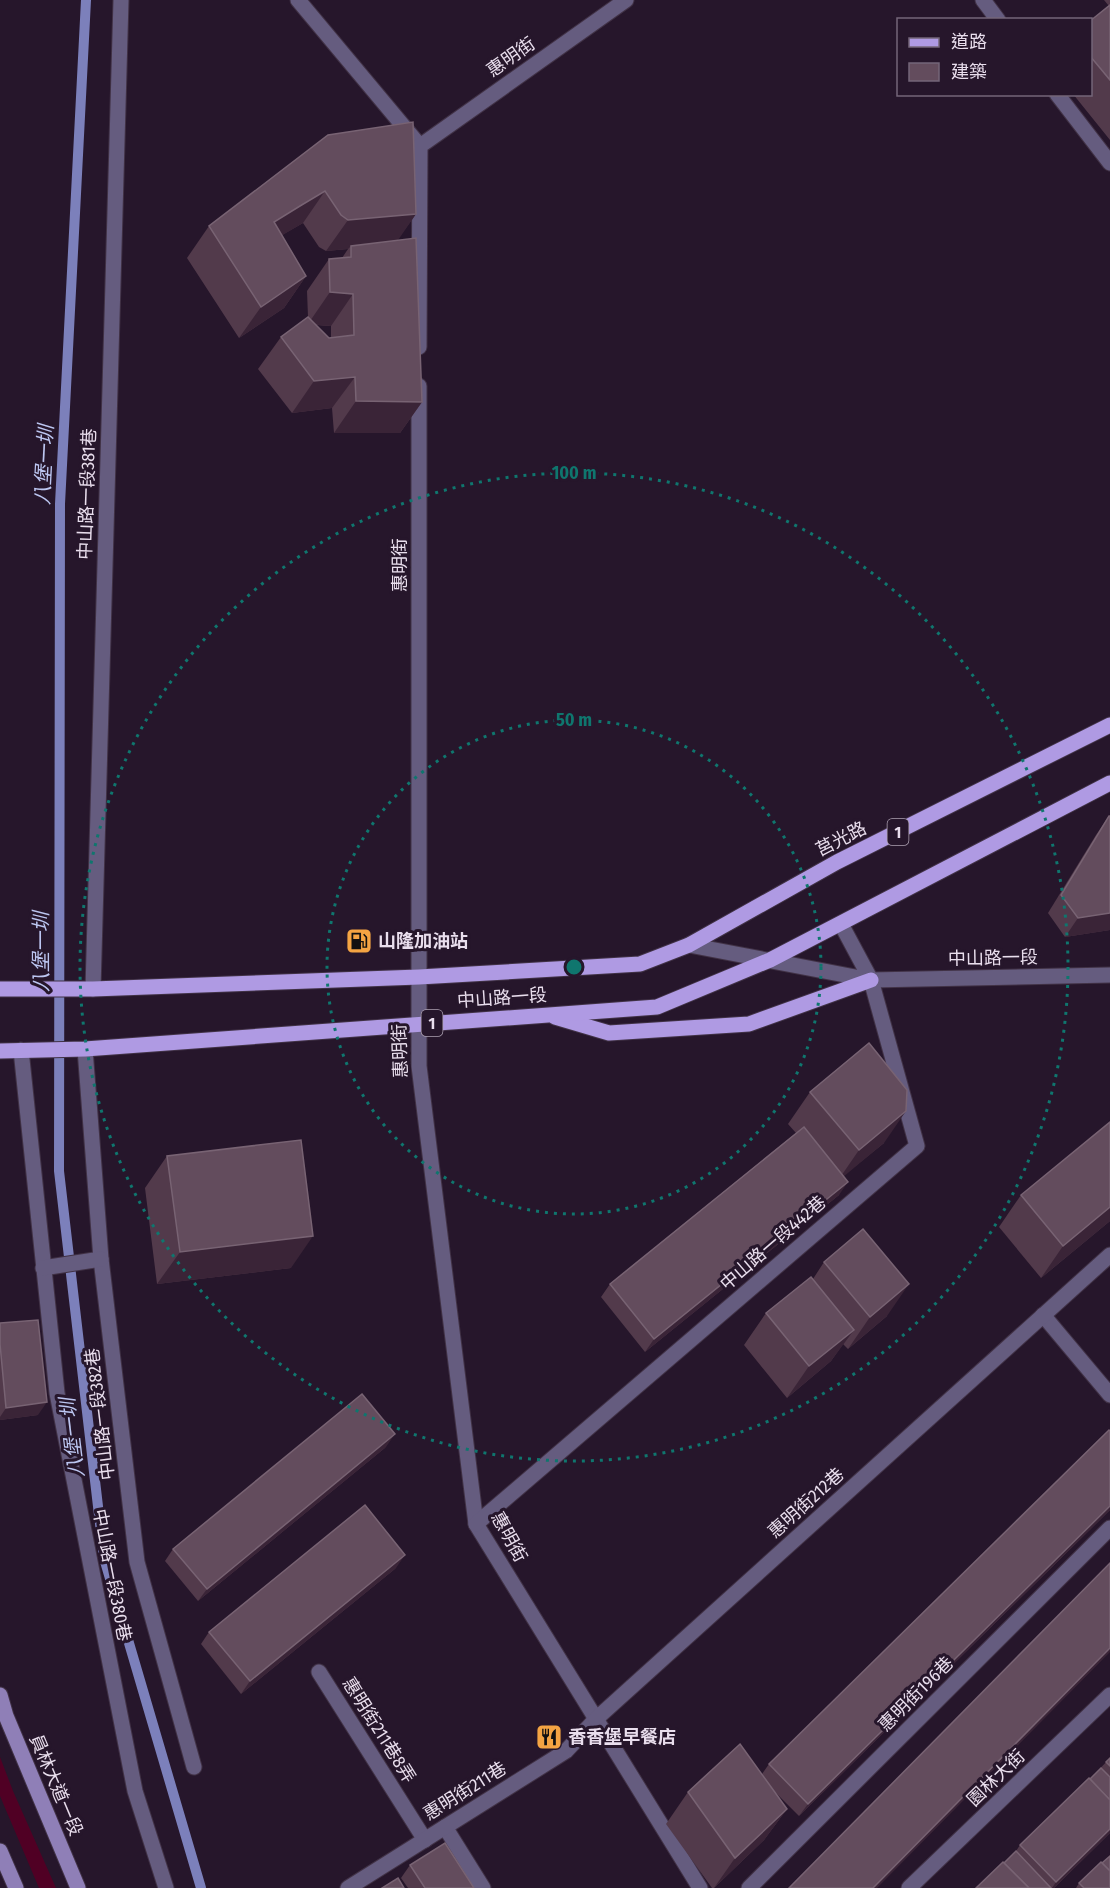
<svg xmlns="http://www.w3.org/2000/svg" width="1110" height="1888" viewBox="0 0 1110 1888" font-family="'Fira Sans Condensed','Noto Sans TC',sans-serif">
	<rect width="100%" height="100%" fill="#26162b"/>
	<!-- green -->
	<path fill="#500024" d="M0,1757L13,1791L56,1888H39L0,1796Z"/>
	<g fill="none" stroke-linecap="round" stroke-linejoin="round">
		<!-- stream -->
		<path stroke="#7c80bb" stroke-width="10" d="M86,0L60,504L59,1171L104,1558L201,1888"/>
		<defs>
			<g id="lane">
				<path d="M298,0L420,146"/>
				<path d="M983,0L998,20"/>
				<path d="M1057,94L1110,163"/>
				<path d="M93,989L121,0"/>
				<path d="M85,1049L101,1259L137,1562L194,1767"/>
				<path d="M21,1050L57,1393L135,1791L166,1888"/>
				<path d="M43,1268L101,1259"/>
				<path d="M319,1672L425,1840"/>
				<path d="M445,1827L483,1888"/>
				<path d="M348,1888L566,1751L596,1719"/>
			</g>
			<g id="street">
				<path d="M419,347L420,146L626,0"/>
				<path d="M419,386V1066L476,1524L700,1888"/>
				<path d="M689,945L871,980L1110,975"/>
				<path d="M1043,1315L1110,1395"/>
				<path d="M476,1524L917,1146L871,980L841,924"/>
				<path d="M596,1719L1110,1255"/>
				<path d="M749,1888L1110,1528"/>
				<path d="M909,1888L1110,1695"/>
			</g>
			<g id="secondary">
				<path d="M0,1695L6,1716L78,1888"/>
				<path d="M0,1851L16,1888"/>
			</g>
			<g id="primary">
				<path d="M0,989H93L419,977L640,964L689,945L837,862L1110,725"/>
				<path d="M555,1017L609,1033L749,1024L871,980"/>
				<path d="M0,1051L85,1049L657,1007L770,960L1110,783"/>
			</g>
		</defs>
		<!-- lane casing -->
		<use href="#lane" stroke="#413246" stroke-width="17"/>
		<!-- street casing -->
		<use href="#street" stroke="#413246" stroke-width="17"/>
		<!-- secondary casing -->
		<use href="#secondary" stroke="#413246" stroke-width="17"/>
		<!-- primary casing -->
		<use href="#primary" stroke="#413246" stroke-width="17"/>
		<!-- lane -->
		<use href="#lane" stroke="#655c7f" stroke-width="15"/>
		<!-- street -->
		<use href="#street" stroke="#655c7f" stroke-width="15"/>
		<!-- secondary -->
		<use href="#secondary" stroke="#8f7fb7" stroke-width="15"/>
		<!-- primary -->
		<use href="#primary" stroke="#af9ae3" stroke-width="15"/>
	</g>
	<!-- wall -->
	<g fill="#523a4b" fill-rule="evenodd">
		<path d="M1104,0H1110V140L1073,94H1090V21L1109,6Z"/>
		<path d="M328,135L416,214L397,240L422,402L400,433H334L332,408L292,413L258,369L281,337L308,317L307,291L329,259L342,258L348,249L326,251L319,247L303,223L282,235L306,276L284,308L239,338L187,258L209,226ZM316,325L331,326V338H329Z"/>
		<path d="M1109,816H1110V930L1065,937L1048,913L1096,835Z"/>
		<path d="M810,1092L884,1143L843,1176L839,1195L645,1352L601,1297L610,1284L796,1133L788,1124Z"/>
		<path d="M167,1156L291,1268L157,1284L145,1188Z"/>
		<path d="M1021,1195L1110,1221L1041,1278L999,1227Z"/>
		<path d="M824,1262L887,1316L848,1349L843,1344L831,1361L787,1398L744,1345L766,1313L813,1279Z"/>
		<path d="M0,1323L38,1415L0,1420Z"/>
		<path d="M1110,1431V1510L799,1816L773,1790L787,1809L764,1840L714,1888H712L666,1824L688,1792L762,1774L769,1764Z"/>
		<path d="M386,1447L198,1601L165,1561L173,1549Z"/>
		<path d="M396,1568L241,1694L201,1644L209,1632Z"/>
		<path d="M1110,1758V1833L1054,1888H976L1004,1863L1016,1851L1020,1845L1090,1779Z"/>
		<path d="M1102,1863L1110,1888H1076L1079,1883Z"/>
		<path d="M410,1865L474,1888H408L401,1878Z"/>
	</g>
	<!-- shaded-wall -->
	<g fill="#3a2437">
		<path d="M325,191L303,223L252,253L274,222Z"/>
		<path d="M416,214L394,246H351L348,249L326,251L348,220Z"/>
		<path d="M306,276L284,308L239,338L261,307Z"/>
		<path d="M330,292L353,294L331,326L308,324Z"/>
		<path d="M355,377L332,408L292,413L314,381Z"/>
		<path d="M356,401L422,402L400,433H334Z"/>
		<path d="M1110,913V930L1065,937L1078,918Z"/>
		<path d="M906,1111L884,1143L837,1182L859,1150Z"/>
		<path d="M848,1182L839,1195L645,1352L654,1339Z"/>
		<path d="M1110,1207V1221L1041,1278L1063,1246Z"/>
		<path d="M313,1236L291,1268L157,1284L180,1252Z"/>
		<path d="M909,1284L887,1316L848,1349L870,1317Z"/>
		<path d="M854,1330L831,1361L787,1398L809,1366Z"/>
		<path d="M47,1402L38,1415L0,1420V1417L6,1408Z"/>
		<path d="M395,1434L386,1447L198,1601L207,1589Z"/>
		<path d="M1110,1506V1510L799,1816L808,1804Z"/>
		<path d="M405,1555L396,1568L241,1694L250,1681Z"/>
		<path d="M1110,1648V1652L877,1888H873Z"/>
		<path d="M787,1809L764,1840L714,1888L735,1858Z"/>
		<path d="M1110,1829V1833L1054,1888H1052L1056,1882Z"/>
	</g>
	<!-- building -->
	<g fill="#634c5d" stroke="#786373" stroke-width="1.5">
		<path d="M1110,5V80L1090,56V21Z"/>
		<path d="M413,122L416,214L348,220L341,215L325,191L300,206L274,222L306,276L261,307L209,226L328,135Z"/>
		<path d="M416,238L422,402L356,401L355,377L314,381L281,337L308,317L329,338L354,335L353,294L330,292L329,259L351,257V246Z"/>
		<path d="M1109,816H1110V913L1078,918L1061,895Z"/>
		<path d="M869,1043L907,1090L906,1111L859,1150L810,1092Z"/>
		<path d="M1110,1122V1207L1063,1246L1021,1195Z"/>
		<path d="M804,1127L848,1182L654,1339L610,1284Z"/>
		<path d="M301,1140L313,1236L180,1252L167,1156Z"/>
		<path d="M863,1229L909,1284L870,1317L824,1262Z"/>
		<path d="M811,1277L854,1330L809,1366L766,1313Z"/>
		<path d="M38,1320L47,1402L6,1408L0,1344V1323Z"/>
		<path d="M362,1394L395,1434L207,1589L173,1549Z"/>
		<path d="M1109,1430L1110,1431V1506L808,1804L769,1764Z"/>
		<path d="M365,1505L405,1555L250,1681L209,1632Z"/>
		<path d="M1110,1563V1648L873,1888H789Z"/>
		<path d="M740,1744L787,1809L735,1858L688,1792Z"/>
		<path d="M1110,1758V1766L1106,1762Z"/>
		<path d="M1101,1768L1110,1777V1800L1090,1779Z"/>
		<path d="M1089,1778L1110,1800V1829L1056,1882L1020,1845Z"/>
		<path d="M445,1843L474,1888H425L410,1865Z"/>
		<path d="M1016,1851L1051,1888H1029L1004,1863Z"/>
		<path d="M1110,1856V1871L1102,1863Z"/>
		<path d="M1003,1862L1029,1888H976Z"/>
		<path d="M1101,1862L1110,1871V1888H1084L1079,1883Z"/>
		<path d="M398,1878L404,1888H382Z"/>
	</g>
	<!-- distance rings -->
	<g fill="none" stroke="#0f766e" stroke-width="3" stroke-dasharray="3 6">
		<circle cx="574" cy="967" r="247"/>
		<circle cx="574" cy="967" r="494"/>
	</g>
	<!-- icons -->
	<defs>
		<symbol id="fuel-square" viewBox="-11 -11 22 22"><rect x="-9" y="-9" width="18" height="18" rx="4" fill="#f4a443" stroke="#26162b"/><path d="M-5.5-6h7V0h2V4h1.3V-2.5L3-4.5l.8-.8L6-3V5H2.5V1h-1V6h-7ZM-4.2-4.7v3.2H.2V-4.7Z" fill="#111"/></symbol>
		<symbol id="restaurant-square" viewBox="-11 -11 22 22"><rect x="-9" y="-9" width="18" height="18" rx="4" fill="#f4a443" stroke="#26162b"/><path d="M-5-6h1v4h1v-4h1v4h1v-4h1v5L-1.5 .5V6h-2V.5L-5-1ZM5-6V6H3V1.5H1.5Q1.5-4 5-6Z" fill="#111"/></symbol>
	</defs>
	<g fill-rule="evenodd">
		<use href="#fuel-square" x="344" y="926" width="30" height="30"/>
		<use href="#restaurant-square" x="534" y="1722" width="30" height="30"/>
	</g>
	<g text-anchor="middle" stroke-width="6" stroke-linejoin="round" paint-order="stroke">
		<!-- shield labels -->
		<g fill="#26162b" stroke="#aea2b3" stroke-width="1.5">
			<rect x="887.5" y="819" width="21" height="26" rx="4.5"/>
			<rect x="421.5" y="1010" width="21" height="26" rx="4.5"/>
		</g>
		<g font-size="16" font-weight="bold" fill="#e9deed">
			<text x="898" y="838">1</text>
			<text x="432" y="1029">1</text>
		</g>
		<!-- street labels -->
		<g font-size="18" fill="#e9deed" stroke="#26162b">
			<text transform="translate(511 57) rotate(-35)" y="6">惠明街</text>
			<text transform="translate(87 494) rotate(-88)" y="6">中山路一段381巷</text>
			<text transform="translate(400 565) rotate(-90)" y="6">惠明街</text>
			<text transform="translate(841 839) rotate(-27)" y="6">莒光路</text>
			<text transform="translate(993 958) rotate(-1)" y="6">中山路一段</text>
			<text transform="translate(502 998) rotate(-4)" y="6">中山路一段</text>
			<text transform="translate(400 1051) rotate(-92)" y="6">惠明街</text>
			<text transform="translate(773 1243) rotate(-41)" y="6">中山路一段442巷</text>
			<text transform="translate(100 1414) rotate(-97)" y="6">中山路一段382巷</text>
			<text transform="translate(806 1503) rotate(-42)" y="6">惠明街212巷</text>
			<text transform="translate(509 1537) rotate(61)" y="6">惠明街</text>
			<text transform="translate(112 1575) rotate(79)" y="6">中山路一段380巷</text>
			<text transform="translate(916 1694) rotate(-45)" y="6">惠明街196巷</text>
			<text transform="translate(379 1730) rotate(58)" y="6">惠明街211巷8弄</text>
			<text transform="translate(996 1778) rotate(-44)" y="6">園林大街</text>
			<text transform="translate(56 1785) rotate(67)" y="6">員林大道一段</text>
			<text transform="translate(465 1791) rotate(-32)" y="6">惠明街211巷</text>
		</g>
		<!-- poi labels -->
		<g font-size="18" font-weight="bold" fill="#e9deed" stroke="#26162b" text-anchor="start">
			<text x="378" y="947">山隆加油站</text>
			<text x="568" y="1743">香香堡早餐店</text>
		</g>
		<!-- water labels -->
		<g font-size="20" font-style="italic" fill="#bcc6f1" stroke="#26162b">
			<text transform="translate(44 465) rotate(-87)" y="7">八堡一圳</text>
			<text transform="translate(41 952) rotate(-90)" y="7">八堡一圳</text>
			<text transform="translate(72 1438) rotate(-97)" y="7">八堡一圳</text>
		</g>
	</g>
	<circle cx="574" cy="967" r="9" fill="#0f766e" stroke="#26162b" stroke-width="3"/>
	<g font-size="18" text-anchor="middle" font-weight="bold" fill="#0f766e" stroke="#26162b" stroke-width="6" stroke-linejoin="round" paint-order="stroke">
		<text x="574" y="479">100 m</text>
		<text x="574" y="726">50 m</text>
	</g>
	<!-- legend -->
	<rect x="897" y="18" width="195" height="78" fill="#26162b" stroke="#746679" stroke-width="1.5"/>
	<rect x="909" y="38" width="30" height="9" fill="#af9ae3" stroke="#746679" stroke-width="1.5"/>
	<text x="951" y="48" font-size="18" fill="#e9deed">道路</text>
	<rect x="909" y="63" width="30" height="18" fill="#634c5d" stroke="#746679" stroke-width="1.5"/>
	<text x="951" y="78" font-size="18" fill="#e9deed">建築</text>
</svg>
